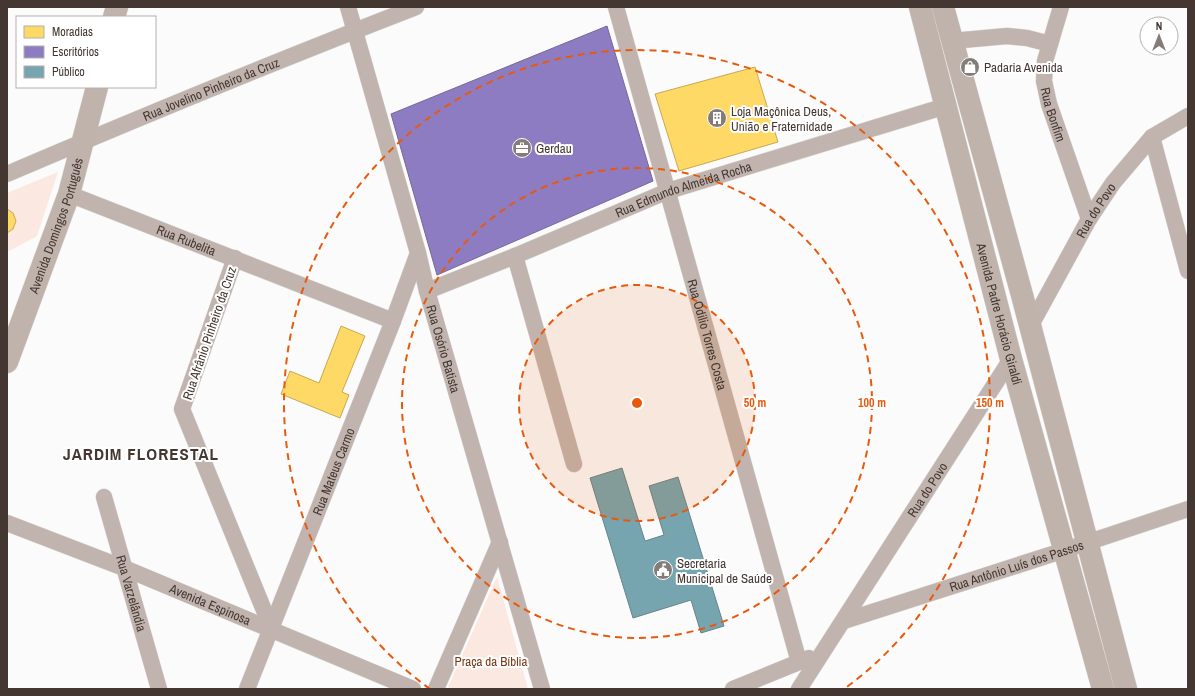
<svg xmlns="http://www.w3.org/2000/svg" width="1195" height="696" viewBox="0 0 1195 696" font-family="'Archivo Narrow',sans-serif">
	<rect width="100%" height="100%" fill="#fbfbfb"/>
	<!-- green -->
	<g fill="#fbe8e0">
		<path d="M58,172L37,236L7,252V193Z"/>
		<path d="M497,577L528,689H452L448,687Z"/>
	</g>
	<!-- homes -->
	<g fill="#ffd966" stroke="#c7a856">
		<path d="M755,67L778,142L679,171L655,94Z"/>
		<path d="M7,209L13,213L16,221L13,229L7,233Z"/>
		<path d="M341,326L365,336L342,392L349,395L340,418L281,394L290,371L319,383Z"/>
	</g>
	<!-- offices -->
	<path fill="#8e7cc3" stroke="#786797" d="M607,26L653,181L437,275L391,114Z"/>
	<!-- public -->
	<path fill="#76a5af" stroke="#678489" d="M622,468L645,541L664,535L649,486L678,477L724,626L701,633L691,600L633,618L590,478Z"/>
	<g fill="none" stroke-linecap="round" stroke-linejoin="round">
		<defs>
			<g id="street">
				<path id="s1" d="M348,7L418,253L427,291L542,689"/>
				<path id="s2" d="M616,7L799,662"/>
				<path id="s3" d="M1061,7L1045,61L1044,81L1049,104L1089,219"/>
				<path d="M952,41L1007,36L1027,38L1050,44"/>
				<path d="M1152,137L1188,271"/>
				<path id="s4" d="M7,174C143,116 279,60 416,7"/>
				<path id="s5" d="M69,194L393,321"/>
				<path d="M515,256L574,464"/>
				<path d="M235,258L182,409L272,630"/>
				<path id="s6" d="M427,291L515,256L668,191L946,106"/>
				<path id="s7" d="M1030,327L1089,219L1113,183L1152,137L1188,116"/>
				<path id="s8" d="M104,497L159,689"/>
				<path id="s9" d="M7,523L124,568L413,689"/>
				<path id="s10" d="M844,621L1065,550L1188,509"/>
				<path id="s11" d="M247,689L393,321L418,253"/>
				<path d="M436,689L500,542"/>
				<path d="M733,689L809,658"/>
				<path id="s12" d="M799,689L1011,359"/>
			</g>
			<g id="secondary">
				<path id="s13" d="M920,7L1011,359L1103,689"/>
				<path d="M943,7L1022,295L1126,689"/>
				<path d="M114,17L117,7"/>
				<path id="s14" d="M7,362L69,194L97,87"/>
			</g>
		</defs>
		<!-- street casing -->
		<use href="#street" stroke="#dad8d7" stroke-width="17"/>
		<!-- secondary casing -->
		<use href="#secondary" stroke="#dad8d7" stroke-width="23"/>
		<!-- street -->
		<use href="#street" stroke="#c1b4ae" stroke-width="16"/>
		<!-- secondary -->
		<use href="#secondary" stroke="#c0b3ac" stroke-width="22"/>
	</g>
	<!-- distance rings -->
	<circle cx="637" cy="403" r="118" fill="#e8590c" fill-opacity=".12"/>
	<g fill="none" stroke="#e8590c" stroke-width="2" stroke-dasharray="7 5">
		<circle cx="637" cy="403" r="118"/>
		<circle cx="637" cy="403" r="235"/>
		<path d="M430 689A353 353 0 1 1 844 689"/>
	</g>
	<!-- icons -->
	<defs>
		<symbol id="shop-disc" viewBox="-11 -11 22 22"><circle r="9.5" fill="#847c78" stroke="#fff"/><path d="M-5-2.5h2.3a2.7 3.5 0 0 1 5.4 0H5L5.5 6h-11ZM-1.5-2.5h3a1.5 2.3 0 0 0-3 0Z" fill="#fff"/></symbol>
		<symbol id="building-disc" viewBox="-11 -11 22 22"><circle r="9.5" fill="#847c78" stroke="#fff"/><path d="M-4-6H4V6H1V3H-1V6H-4ZM-2.5-4.3h1.7v1.8h-1.7ZM.8-4.3h1.7v1.8H.8ZM-2.5-1h1.7V.8h-1.7ZM.8-1h1.7V.8H.8Z" fill="#fff"/></symbol>
		<symbol id="office-disc" viewBox="-11 -11 22 22"><circle r="9.5" fill="#847c78" stroke="#fff"/><path d="M-6-3h4V-5.5h4V-3h4V5H-6ZM-1-4.5V-3h2v-1.5ZM-6 0V1H6V0Z" fill="#fff"/></symbol>
		<symbol id="civic-disc" viewBox="-11 -11 22 22"><circle r="9.5" fill="#847c78" stroke="#fff"/><path d="M-.6-6.5H3V-4.5H.6V-3L4-1V1h2V6H-6V1h2V-1L-.6-3ZM-1.2 2.5V6h2.4V2.5Z" fill="#fff"/></symbol>
	</defs>
	<g fill-rule="evenodd">
		<use href="#shop-disc" x="959" y="56" width="22" height="22"/>
		<use href="#building-disc" x="706" y="107" width="22" height="22"/>
		<use href="#office-disc" x="511" y="137" width="22" height="22"/>
		<use href="#civic-disc" x="652" y="559" width="22" height="22"/>
	</g>
	<g text-anchor="middle" stroke-width="4" stroke-linejoin="round" paint-order="stroke">
		<!-- poi labels -->
		<g font-size="13" fill="#443731" stroke="#fff" text-anchor="start">
			<text x="984" y="72">Padaria Avenida</text>
			<text x="731" y="116">Loja Maçônica Deus,<tspan x="731" dy="15">União e Fraternidade</tspan></text>
			<text x="536" y="153">Gerdau</text>
			<text x="677" y="568">Secretaria<tspan x="677" dy="15">Municipal de Saúde</tspan></text>
		</g>
		<!-- street labels -->
		<g font-size="13" fill="#443731" stroke="#fff">
			<text dy="5" stroke="none"><textPath href="#s4" startOffset="221">Rua Jovelino Pinheiro da Cruz</textPath></text>
			<text dy="5" stroke="none"><textPath href="#s3" startOffset="111">Rua Bonfim</textPath></text>
			<text dy="5" stroke="none"><textPath href="#s6" startOffset="276">Rua Edmundo Almeida Rocha</textPath></text>
			<text dy="5" stroke="none"><textPath href="#s7" startOffset="134">Rua do Povo</textPath></text>
			<text dy="5" stroke="none"><textPath href="#s14" startOffset="145">Avenida Domingos Português</textPath></text>
			<text dy="5" stroke="none"><textPath href="#s5" startOffset="126">Rua Rubelita</textPath></text>
			<text dy="5" stroke="none"><textPath href="#s13" startOffset="317">Avenida Padre Horácio Giraldi</textPath></text>
			<text transform="translate(209 333) rotate(-71)" y="5">Rua Afrânio Pinheiro da Cruz</text>
			<text dy="5" stroke="none"><textPath href="#s2" startOffset="340">Rua Odilio Torres Costa</textPath></text>
			<text dy="5" stroke="none"><textPath href="#s1" startOffset="355">Rua Osório Batista</textPath></text>
			<text dy="5" stroke="none"><textPath href="#s11" startOffset="234">Rua Mateus Carmo</textPath></text>
			<text dy="5" stroke="none"><textPath href="#s12" startOffset="237">Rua do Povo</textPath></text>
			<text dy="5" stroke="none"><textPath href="#s10" startOffset="181">Rua Antônio Luís dos Passos</textPath></text>
			<text dy="5" stroke="none"><textPath href="#s8" startOffset="100">Rua Varzelândia</textPath></text>
			<text dy="5" stroke="none"><textPath href="#s9" startOffset="219">Avenida Espinosa</textPath></text>
		</g>
		<!-- park labels -->
		<g font-size="13" fill="#783714" stroke="#fff">
			<text x="491" y="666">Praça da Bíblia</text>
		</g>
		<!-- district labels -->
		<g font-size="17" font-weight="bold" letter-spacing="1" fill="#443731" stroke="#fff">
			<text x="141" y="460">JARDIM FLORESTAL</text>
		</g>
	</g>
	<circle cx="637" cy="403" r="6" fill="#e8590c" stroke="#fff" stroke-width="2"/>
	<g font-size="12" text-anchor="middle" font-weight="bold" fill="#e8590c" stroke="#fff" stroke-width="4" stroke-linejoin="round" paint-order="stroke">
		<text x="755" y="407">50 m</text>
		<text x="872" y="407">100 m</text>
		<text x="990" y="407">150 m</text>
	</g>
	<!-- border -->
	<rect width="1195" height="696" fill="none" stroke="#443731" stroke-width="16"/>
	<!-- legend -->
	<rect x="16" y="16" width="140" height="72" fill="#ffffff" stroke="#b4afad"/>
	<rect x="24" y="26" width="20" height="12" fill="#ffd966" stroke="#b4afad"/>
	<text x="52" y="36" font-size="12" fill="#443731">Moradias</text>
	<rect x="24" y="46" width="20" height="12" fill="#8e7cc3" stroke="#b4afad"/>
	<text x="52" y="56" font-size="12" fill="#443731">Escritórios</text>
	<rect x="24" y="66" width="20" height="12" fill="#76a5af" stroke="#b4afad"/>
	<text x="52" y="76" font-size="12" fill="#443731">Público</text>
	<!-- north arrow -->
	<g transform="translate(1159 36)"><circle r="19" fill="#ffffff" stroke="#b4afad"/>
	<path d="M0-3L7 15L0 10L-7 15Z" fill="#847c78"/>
	<text y="-6" font-size="11" font-weight="bold" text-anchor="middle" fill="#443731">N</text>
	</g>
</svg>
